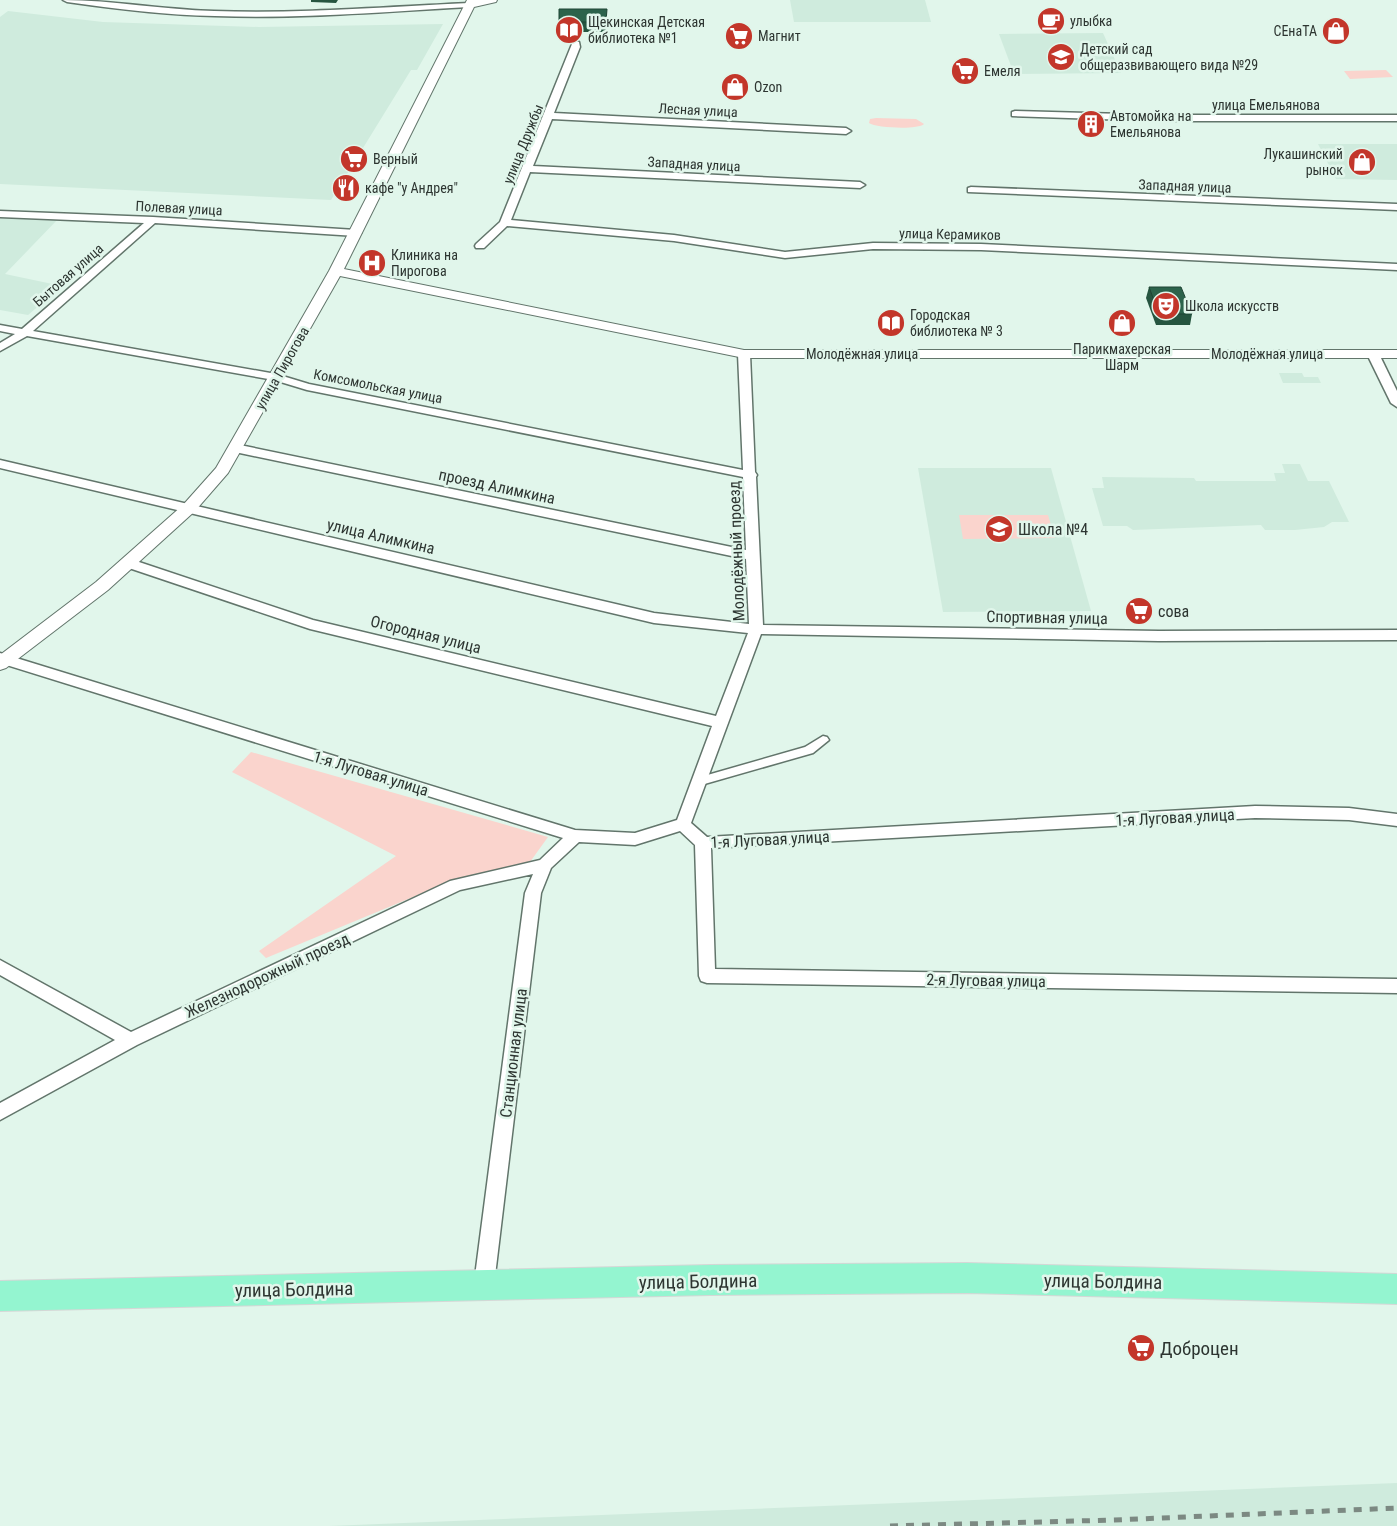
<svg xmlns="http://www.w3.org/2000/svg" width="1397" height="1526" viewBox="0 0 1397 1526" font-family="'Roboto Condensed',sans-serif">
	<rect width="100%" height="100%" fill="#e1f6eb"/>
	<!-- built -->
	<g fill="#cfebdd">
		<path d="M790,0H925L931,22H794Z"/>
		<path d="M8,11L103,22L259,27L443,24L417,70H411L331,200L0,184V17Z"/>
		<path d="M1103,33L1121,73L1014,74L999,34Z"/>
		<path d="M1318,144H1397V180L1336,179Z"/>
		<path d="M0,218L58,219L5,274L62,286L28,315L0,310Z"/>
		<path d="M1279,373H1302L1304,377H1318L1321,383H1283Z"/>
		<path d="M1282,464H1300L1308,481H1329L1349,522H1332L1324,527L1295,530H1265L1261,525L1133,530L1127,526H1103L1092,488H1104L1102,477L1194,478L1196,481H1276L1274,473H1285Z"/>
		<path d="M918,468H1051L1091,611L943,612Z"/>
		<path d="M1397,1483V1526H329Z"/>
	</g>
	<!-- green -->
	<g fill="#fad4cd">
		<path d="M1386,70L1393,77L1350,79L1344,71Z"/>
		<path d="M876,118L916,119L924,124C918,130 876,128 869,123L870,119Z"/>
		<path d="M959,515H1048L1055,538L963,539Z"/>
		<path d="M251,752L548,837L530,862L454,880L266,958L259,951L396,856L232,772Z"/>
	</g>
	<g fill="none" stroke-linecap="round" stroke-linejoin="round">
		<defs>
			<path id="pedestrian" d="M823,736L827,737L829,740L813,753L701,785L695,781L697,778L805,747Z"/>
			<g id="minor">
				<path d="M63,0C113,0 164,10 214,11C299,14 384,7 469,3L473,5L469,7C384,12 299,19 215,16C165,15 116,9 67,2Z"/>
				<path d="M576,41L579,42L580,47L554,113L846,128L851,131L846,134L552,119L533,166L860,182L865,185L860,188L530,172L511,220L674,235L785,252L873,243L981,244L1397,264V270L981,250L873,249L785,258L674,241L507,226L484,248H476L475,246L476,244L500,222L572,44Z"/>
				<path d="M1015,111L1159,115H1397V121H1159L1012,116V112Z"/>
				<path d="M971,187L1397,204V210L968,192V188Z"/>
				<path d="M0,211L153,217L356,230L361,233L356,236L155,223L33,331L276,374L309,384L743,470L738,354L740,352H748L750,354L755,472L757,475L756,477L763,625L1159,631L1397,630V640L1159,641L761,634L691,823L707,837L1255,806L1349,808L1397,814V826L1349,820L1255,818L711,848L715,969L1397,979V993L707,983L701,981L699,976L695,845L680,831L635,845L579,842L551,868L541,893L494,1284L491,1291L484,1293L477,1291L474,1284L525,893L533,874L460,890L137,1045L0,1120V1103L115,1040L0,975V960L131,1032L450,881L540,860L563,838L0,663V653L575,830L635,833L677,820L712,726L310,629L123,566L121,563L123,560H133L313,620L716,716L748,633L654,623L0,468V460L654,613L749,624L746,559L235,452L229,448L235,444L746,550L743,477L307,390L274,380L27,336L0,351V343L15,334L0,331V325L22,329L144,223L0,217Z"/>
				<path d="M1373,351L1379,354L1397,391V407L1391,403L1367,354Z"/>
			</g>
			<path id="tertiary" d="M467,0H497L496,2L474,7L344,269L744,350H1397V358H744L340,276L228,473L195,511L108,590L6,668L0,670V655L96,582L183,505L216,468L329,271Z"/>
			<path id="primary" d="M967,1263L1397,1274V1304L967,1293L710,1295L0,1311V1281L710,1265Z"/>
		</defs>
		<!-- pedestrian casing -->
		<use href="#pedestrian" stroke="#62756b" stroke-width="3"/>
		<!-- minor casing -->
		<use href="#minor" stroke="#62756b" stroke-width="3"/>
		<!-- tertiary casing -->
		<use href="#tertiary" stroke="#62756b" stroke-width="2"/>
		<!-- primary casing -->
		<use href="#primary" stroke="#d5d7d6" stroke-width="2"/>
		<!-- pedestrian -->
		<use href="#pedestrian" fill="#fff" fill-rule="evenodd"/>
		<!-- minor -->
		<use href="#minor" fill="#fff" fill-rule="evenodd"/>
		<!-- tertiary -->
		<use href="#tertiary" fill="#fff" fill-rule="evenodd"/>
		<!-- primary -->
		<use href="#primary" fill="#94f5d0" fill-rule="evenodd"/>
		<!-- rail -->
		<path stroke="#7c8982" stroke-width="5" stroke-dasharray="8 8" stroke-linecap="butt" d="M890,1526L1114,1520L1397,1508"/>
	</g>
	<!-- wall -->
	<g fill="#265540">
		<path d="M311,0H338L336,3L311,2Z"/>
		<path d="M607,19L606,32H560L559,22Z"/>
		<path d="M1149,287L1192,314L1190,325H1156L1146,298Z"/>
	</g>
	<!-- shaded-wall -->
	<path fill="#1f4534" d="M607,9V19L606,32V22Z"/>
	<!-- building -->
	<g fill="#2c634b" stroke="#1f4534">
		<path d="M559,9H607L606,22H559Z"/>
		<path d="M1149,287H1181L1192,314H1159Z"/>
	</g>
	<!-- icons -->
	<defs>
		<symbol id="cafe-disc" viewBox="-11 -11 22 22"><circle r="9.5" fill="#c3362a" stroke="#e1f6eb"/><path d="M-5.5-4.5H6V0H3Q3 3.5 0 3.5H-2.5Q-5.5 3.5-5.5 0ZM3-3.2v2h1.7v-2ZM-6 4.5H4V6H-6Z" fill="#fff"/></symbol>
		<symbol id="library-disc" viewBox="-11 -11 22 22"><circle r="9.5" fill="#c3362a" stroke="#e1f6eb"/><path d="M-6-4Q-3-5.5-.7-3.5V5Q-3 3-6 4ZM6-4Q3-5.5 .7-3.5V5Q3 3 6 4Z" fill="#fff"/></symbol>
		<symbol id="shop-disc" viewBox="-11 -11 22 22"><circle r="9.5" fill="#c3362a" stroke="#e1f6eb"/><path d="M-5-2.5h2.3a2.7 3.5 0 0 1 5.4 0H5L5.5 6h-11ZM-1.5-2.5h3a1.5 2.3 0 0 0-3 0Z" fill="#fff"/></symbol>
		<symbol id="supermarket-disc" viewBox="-11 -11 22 22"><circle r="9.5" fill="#c3362a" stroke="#e1f6eb"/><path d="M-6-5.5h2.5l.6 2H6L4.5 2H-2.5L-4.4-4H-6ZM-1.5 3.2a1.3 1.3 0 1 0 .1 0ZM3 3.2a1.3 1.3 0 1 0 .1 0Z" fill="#fff"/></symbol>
		<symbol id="school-disc" viewBox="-11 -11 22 22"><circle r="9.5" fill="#c3362a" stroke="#e1f6eb"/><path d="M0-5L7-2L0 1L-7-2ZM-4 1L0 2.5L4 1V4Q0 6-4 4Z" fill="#fff"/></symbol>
		<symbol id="building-disc" viewBox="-11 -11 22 22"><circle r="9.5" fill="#c3362a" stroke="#e1f6eb"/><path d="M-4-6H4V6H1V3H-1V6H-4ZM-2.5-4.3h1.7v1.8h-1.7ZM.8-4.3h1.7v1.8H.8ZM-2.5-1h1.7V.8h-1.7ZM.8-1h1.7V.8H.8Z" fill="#fff"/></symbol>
		<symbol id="restaurant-disc" viewBox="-11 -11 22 22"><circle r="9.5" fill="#c3362a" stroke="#e1f6eb"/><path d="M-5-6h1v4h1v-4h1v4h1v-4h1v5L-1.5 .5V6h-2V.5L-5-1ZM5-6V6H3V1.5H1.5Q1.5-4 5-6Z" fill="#fff"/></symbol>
		<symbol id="hospital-disc" viewBox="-11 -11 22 22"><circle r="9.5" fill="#c3362a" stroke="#e1f6eb"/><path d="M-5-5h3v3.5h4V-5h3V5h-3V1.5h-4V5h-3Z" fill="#fff"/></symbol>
		<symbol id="theatre-disc" viewBox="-11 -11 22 22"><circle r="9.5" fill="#c3362a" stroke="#e1f6eb"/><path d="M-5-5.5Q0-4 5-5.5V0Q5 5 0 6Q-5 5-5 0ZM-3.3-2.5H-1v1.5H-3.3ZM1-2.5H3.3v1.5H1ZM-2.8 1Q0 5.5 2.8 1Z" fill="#fff"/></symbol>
	</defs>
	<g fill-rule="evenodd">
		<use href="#cafe-disc" x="1035" y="5" width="32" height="32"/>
		<use href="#library-disc" x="553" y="14" width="32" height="32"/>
		<use href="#shop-disc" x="1320" y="15" width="32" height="32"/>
		<use href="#supermarket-disc" x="723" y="20" width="32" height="32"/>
		<use href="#school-disc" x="1045" y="41" width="32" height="32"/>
		<use href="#supermarket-disc" x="949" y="55" width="32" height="32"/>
		<use href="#shop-disc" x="719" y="71" width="32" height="32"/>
		<use href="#building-disc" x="1075" y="108" width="32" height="32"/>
		<use href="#supermarket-disc" x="338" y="143" width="32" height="32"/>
		<use href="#shop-disc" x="1346" y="146" width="32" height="32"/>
		<use href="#restaurant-disc" x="330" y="172" width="32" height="32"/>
		<use href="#hospital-disc" x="356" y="247" width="32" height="32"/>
		<use href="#theatre-disc" x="1150" y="290" width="32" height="32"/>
		<use href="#library-disc" x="875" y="307" width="32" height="32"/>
		<use href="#shop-disc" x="1106" y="307" width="32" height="32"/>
		<use href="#school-disc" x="983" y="513" width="32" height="32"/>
		<use href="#supermarket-disc" x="1123" y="595" width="32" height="32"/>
		<use href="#supermarket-disc" x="1125" y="1332" width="32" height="32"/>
	</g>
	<g text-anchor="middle" stroke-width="5" stroke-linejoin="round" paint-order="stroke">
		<!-- far-poi labels -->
		<g font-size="14" fill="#2d3531" stroke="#e1f6eb" text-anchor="start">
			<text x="1070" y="26">улыбка</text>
			<text x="588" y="27">Щекинская Детская<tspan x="588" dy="16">библиотека №1</tspan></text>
			<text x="1317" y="36" text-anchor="end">СЕнаТА</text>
			<text x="758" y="41">Магнит</text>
			<text x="1080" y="54">Детский сад<tspan x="1080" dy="16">общеразвивающего вида №29</tspan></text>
			<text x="984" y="76">Емеля</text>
			<text x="754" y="92">Ozon</text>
			<text x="1110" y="121">Автомойка на<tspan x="1110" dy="16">Емельянова</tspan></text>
			<text x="1343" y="159" text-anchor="end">Лукашинский<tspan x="1343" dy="16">рынок</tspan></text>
			<text x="373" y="164">Верный</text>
			<text x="365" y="193">кафе "у Андрея"</text>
			<text x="391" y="260">Клиника на<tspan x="391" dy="16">Пирогова</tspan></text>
			<text x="1185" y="311">Школа искусств</text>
			<text x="910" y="320">Городская<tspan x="910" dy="16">библиотека № 3</tspan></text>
			<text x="1122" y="354" text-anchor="middle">Парикмахерская<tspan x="1122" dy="16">Шарм</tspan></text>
		</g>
		<!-- far-street labels -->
		<g font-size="14" fill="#2d3531" stroke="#e1f6eb">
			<text x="1266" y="110">улица Емельянова</text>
			<text transform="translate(698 110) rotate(3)" y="5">Лесная улица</text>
			<text transform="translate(523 144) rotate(-68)" y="5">улица Дружбы</text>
			<text transform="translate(694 164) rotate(3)" y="5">Западная улица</text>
			<text transform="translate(1185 186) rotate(2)" y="5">Западная улица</text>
			<text transform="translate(179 208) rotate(3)" y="5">Полевая улица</text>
			<text transform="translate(950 234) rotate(1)" y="5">улица Керамиков</text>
			<text transform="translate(68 275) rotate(-41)" y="5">Бытовая улица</text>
			<text x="862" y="359">Молодёжная улица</text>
			<text x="1267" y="359">Молодёжная улица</text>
			<text transform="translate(282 368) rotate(-60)" y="5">улица Пирогова</text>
			<text transform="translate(378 386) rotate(11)" y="5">Комсомольская улица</text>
		</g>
		<!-- street labels -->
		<g font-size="16" fill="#2d3531" stroke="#e1f6eb">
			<text transform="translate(497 486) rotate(12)" y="6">проезд Алимкина</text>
			<text transform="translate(381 536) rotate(13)" y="6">улица Алимкина</text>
			<text transform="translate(736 551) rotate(-92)" y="6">Молодёжный проезд</text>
			<text transform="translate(1047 617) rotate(1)" y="6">Спортивная улица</text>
			<text transform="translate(426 634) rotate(14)" y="6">Огородная улица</text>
			<text transform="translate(371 773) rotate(17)" y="6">1-я Луговая улица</text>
			<text transform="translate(1175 817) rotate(-3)" y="6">1-я Луговая улица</text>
			<text transform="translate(770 839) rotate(-3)" y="6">1-я Луговая улица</text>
			<text transform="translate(267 975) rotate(-25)" y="6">Железнодорожный проезд</text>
			<text transform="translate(986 980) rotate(1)" y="6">2-я Луговая улица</text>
			<text transform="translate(513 1053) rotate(-83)" y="6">Станционная улица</text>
		</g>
		<!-- poi labels -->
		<g font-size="16" fill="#2d3531" stroke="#e1f6eb" text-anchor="start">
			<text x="1018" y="535">Школа №4</text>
			<text x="1158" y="617">сова</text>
		</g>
		<!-- near-street labels -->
		<g font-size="19" fill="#2d3531" stroke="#e1f6eb">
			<text transform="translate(698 1281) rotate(-1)" y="7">улица Болдина</text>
			<text transform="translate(1103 1281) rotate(1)" y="7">улица Болдина</text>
			<text transform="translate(294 1289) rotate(-1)" y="7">улица Болдина</text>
		</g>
		<!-- near-poi labels -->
		<g font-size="19" fill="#2d3531" stroke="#e1f6eb" text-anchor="start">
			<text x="1160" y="1355">Доброцен</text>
		</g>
	</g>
</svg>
